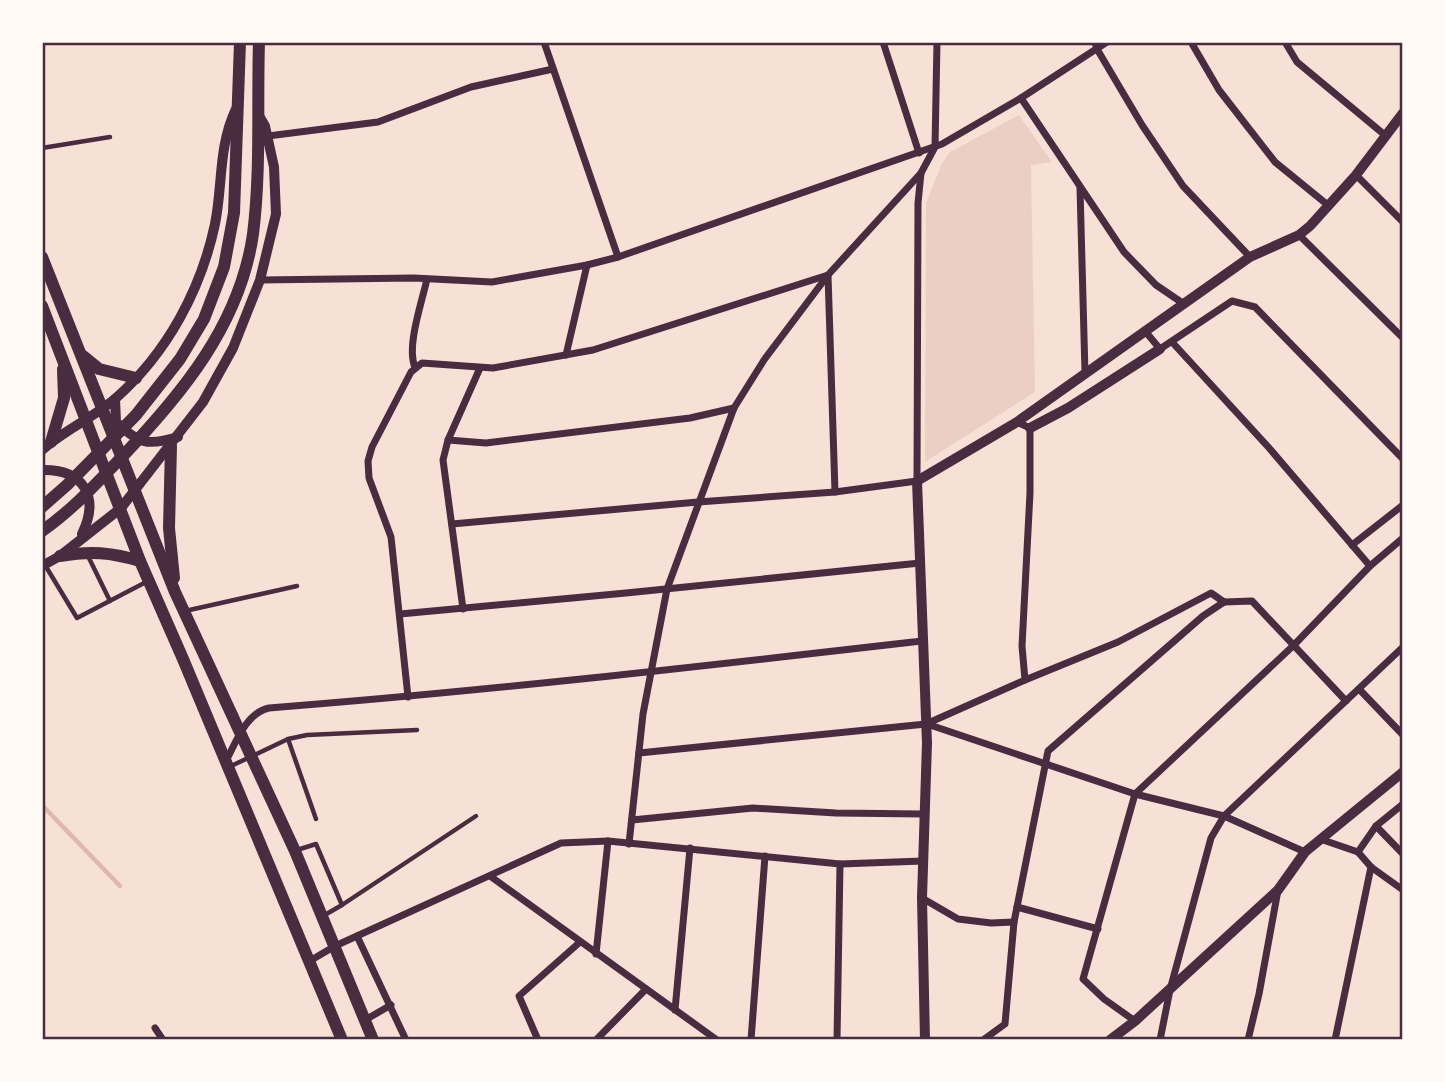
<svg xmlns="http://www.w3.org/2000/svg" width="1445" height="1082" viewBox="0 0 1445 1082" font-family="Merriweather,serif">
	<rect width="100%" height="100%" fill="#f7e1d7"/>
	<!-- green -->
	<path fill="#ebcfc5" d="M1019,115L1052,162L1031,165L1035,392L925,462L926,203L942,163L950,152Z"/>
	<g fill="none" stroke-linecap="round" stroke-linejoin="round">
		<!-- stream -->
		<path stroke="#dcb8b0" stroke-width="4.5" d="M42,805L120,886"/>
		<!-- service -->
		<g stroke="#4a2c40" stroke-width="4.5">
			<path d="M42,148L110,137"/>
			<path d="M88,556L110,601"/>
			<path d="M45,565L77,618L148,581"/>
			<path d="M185,611L297,586"/>
			<path d="M288,739L316,819"/>
			<path d="M229,767L288,739L307,735L417,730"/>
			<path d="M297,850L316,844L342,905L323,916"/>
			<path d="M342,905L476,816"/>
		</g>
		<!-- minor -->
		<g stroke="#4a2c40" stroke-width="7">
			<path d="M544,42L618,257"/>
			<path d="M883,42L919,153"/>
			<path d="M1095,42L1097,49L1142,125L1183,186L1250,257"/>
			<path d="M1191,42L1219,90L1275,162L1329,206"/>
			<path d="M1285,42L1297,62L1386,136"/>
			<path d="M1021,98L1124,252L1156,285L1184,304"/>
			<path d="M268,136L378,122L471,87L553,69"/>
			<path d="M1356,175L1403,222"/>
			<path d="M1080,188L1085,373"/>
			<path d="M1299,235L1403,338"/>
			<path d="M260,280L414,278L492,282L587,265L618,257L942,144L1021,98L1107,42"/>
			<path d="M1145,331L1160,349L1232,301L1255,307L1403,459"/>
			<path d="M1172,342L1270,449L1370,566"/>
			<path d="M566,355L587,265"/>
			<path d="M415,367C406,347 422,302 427,279"/>
			<path d="M448,440L486,443L690,418L734,408"/>
			<path d="M452,524L698,502L835,492L917,481L918,203L921,173L935,147L937,42"/>
			<path d="M1352,545L1403,505"/>
			<path d="M1224,602L1252,601L1346,701"/>
			<path d="M463,609L443,460L448,440L480,368"/>
			<path d="M400,614L626,593L920,563"/>
			<path d="M1025,680L1118,642L1211,593L1224,602"/>
			<path d="M1359,689L1403,735"/>
			<path d="M408,697L391,537L369,478L368,461L372,447L411,372L422,363L493,368L593,350L828,275L835,492"/>
			<path d="M927,724L1135,794L1224,816L1305,852"/>
			<path d="M639,753L926,724L1025,680L1022,646L1030,493V428L1017,422"/>
			<path d="M226,761C236,742 246,713 269,708C487,691 704,666 922,641"/>
			<path d="M632,820L753,808L836,813L924,814"/>
			<path d="M1376,826L1403,854"/>
			<path d="M1323,840L1358,852L1371,867L1403,890"/>
			<path d="M629,844L643,714L667,589L734,408L764,360L828,275L921,173"/>
			<path d="M1358,852L1376,826L1403,804"/>
			<path d="M490,876L717,1040"/>
			<path d="M922,898L958,919L991,923L1014,922"/>
			<path d="M1017,907L1098,929"/>
			<path d="M357,936L406,1040"/>
			<path d="M596,954L608,841"/>
			<path d="M308,962L335,946L561,843L608,841L840,864L923,861"/>
			<path d="M675,1010L690,848"/>
			<path d="M365,1020L391,1005"/>
			<path d="M1135,1021L1104,999L1083,979L1135,794L1294,645L1370,566L1403,538"/>
			<path d="M155,1028L163,1040"/>
			<path d="M538,1040L519,996L580,942"/>
			<path d="M596,1040L646,989"/>
			<path d="M751,1040L765,856"/>
			<path d="M837,1040L840,864"/>
			<path d="M983,1040L1005,1024L1014,922L1048,751L1203,616L1224,602"/>
			<path d="M1160,1040L1170,990L1211,838L1224,816L1403,647"/>
			<path d="M1248,1040L1259,994L1278,890"/>
			<path d="M1335,1040L1371,867"/>
		</g>
		<!-- tertiary -->
		<g stroke="#4a2c40" stroke-width="10">
			<path d="M115,399L116,422C139,444 148,446 178,437"/>
			<path d="M1030,428L1068,408L1160,349"/>
			<path d="M42,450C64,430 93,418 116,398C167,353 201,290 215,224C223,184 218,147 236,109"/>
			<path d="M42,470C84,469 100,497 82,534"/>
			<path d="M42,566L60,556L121,508L203,402L233,348L260,280L276,214L274,167L265,126L258,114"/>
			<path d="M925,1040L922,898L927,743L917,481L1017,422L1250,257L1299,235L1310,226L1356,175L1403,113"/>
			<path d="M1110,1040L1135,1021L1278,890L1305,852L1403,772"/>
		</g>
		<!-- secondary -->
		<g stroke="#4a2c40" stroke-width="12">
			<path d="M42,257L175,592L295,851L373,1040"/>
			<path d="M42,306L140,561L183,659L342,1040"/>
			<path d="M83,356L99,369L136,378"/>
			<path d="M51,442L64,398L63,369"/>
			<path d="M171,446L169,528L174,578"/>
			<path d="M60,556C90,551 110,552 140,561"/>
		</g>
		<!-- primary -->
		<g stroke="#4a2c40" stroke-width="12">
			<path d="M42,507L67,485L136,415L180,359L204,319L224,267L234,213L240,42"/>
			<path d="M42,531C71,511 96,484 120,459C181,395 240,325 253,234C261,171 257,105 259,42"/>
		</g>
	</g>
	<!-- border -->
	<rect width="1445" height="1082" fill="none" stroke="#fffaf5" stroke-width="88"/>
	<rect x="44" y="44" width="1357" height="994" fill="none" stroke="#4a2c40" stroke-width="2.5"/>
</svg>
